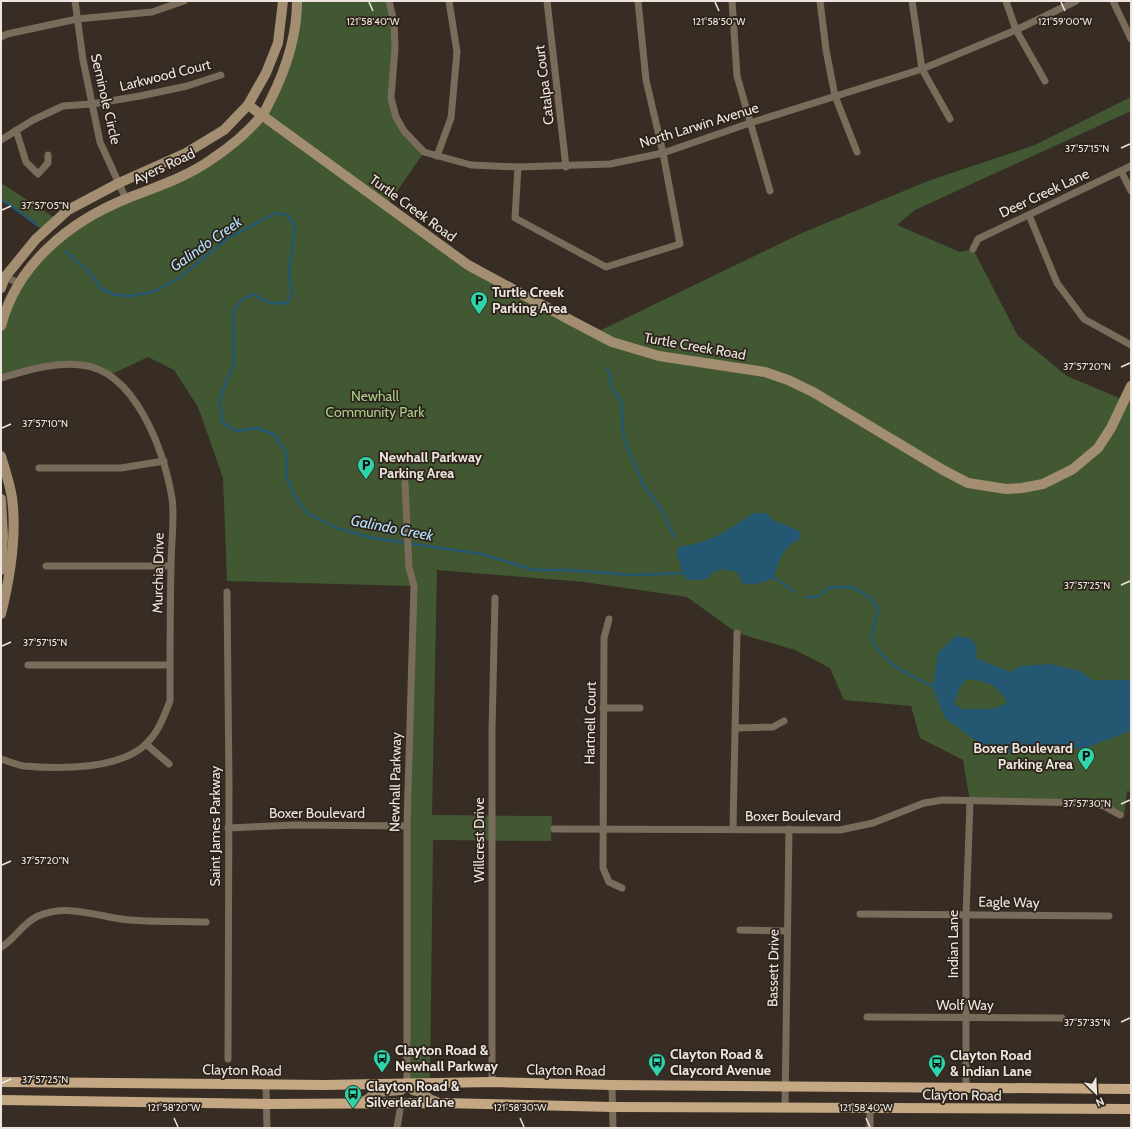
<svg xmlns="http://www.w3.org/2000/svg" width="1132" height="1129" viewBox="0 0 1132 1129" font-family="Cabin,sans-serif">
	<rect width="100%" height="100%" fill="#372d24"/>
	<!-- green -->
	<g fill="#415832">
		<path d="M297,1H389L394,22L391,77L396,117L424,152L387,206L426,235L595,333L802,233L928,181L1035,145L1131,97V111L915,210L897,225L960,252L973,249L1018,336L1067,376L1124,400L1131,386V792L1127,791L1124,818L1104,806L970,802L963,760L920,738L911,706L844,700L830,668L795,650L737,633L687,597L584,582L437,570L432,815L552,816L551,841L433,840L430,1082L407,1083L413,586L227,581L223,478L198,407L174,370L148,357L110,375L82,365H46L1,378V326L19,283L70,230L212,159L263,114L281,78Z"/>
		<path d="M1,183L58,220L45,232L10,205L1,200Z"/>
	</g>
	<!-- water -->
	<g fill="#245772" fill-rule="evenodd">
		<path d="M754,513H766L773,520L800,531L801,539C785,544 777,562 774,578L757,584H743L737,572L724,569L713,572C706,583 698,580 686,579C680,571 681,560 676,552L680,546C708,545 731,528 754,513Z"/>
		<path d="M956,636L970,638L977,646L976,658L1010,672L1021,666L1049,664L1080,671L1092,680H1131V731L1088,747L1048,753H1005L986,748L945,718L933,689L938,653ZM966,679C985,681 999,684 1007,703L992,709H963L954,704L959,689Z"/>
	</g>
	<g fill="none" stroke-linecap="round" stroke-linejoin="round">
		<!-- stream -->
		<g stroke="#245772" stroke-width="2.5">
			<path d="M1,200L10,205L37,225"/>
			<path d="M65,251L89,272L102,289L115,295L130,296L153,292L179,278L227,239L262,220L276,213L289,216L295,226L289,273L292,292L288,302C274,306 266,302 254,294L242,300L233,311L234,364L220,398L222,422L236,431L258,428L275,435L287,454L286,476L295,497L307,513L337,528L373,538L481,554L534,570H566L633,575L684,573"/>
			<path d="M607,368L611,377V387L621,401L624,439L643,484L663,512L674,537"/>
			<path d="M772,576L795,592"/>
			<path d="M806,597H817L830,587H852L868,596L878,608L871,639C886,666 906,673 932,686L935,684"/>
		</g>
		<!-- street -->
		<g stroke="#796c5a" stroke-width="7">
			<path d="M75,1L83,60L100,142L126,199"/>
			<path d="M389,1L394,22L395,48L391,98L396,117L404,131L424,152L471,165L518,167L610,164L663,153L750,123L922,69L1016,30L1076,1"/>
			<path d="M547,1L566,167"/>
			<path d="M732,1L737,76L770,191"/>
			<path d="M820,1L826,50L835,96L857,152"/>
			<path d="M912,1L922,69L950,119"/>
			<path d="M1006,1L1016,30L1045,81"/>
			<path d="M1113,1L1131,39"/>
			<path d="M1,37L7,34L77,19L152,12L184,1"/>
			<path d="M16,130L26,162L38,174L48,163V155"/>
			<path d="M1,140L33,120L63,106L92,104L140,96L187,86L221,75"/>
			<path d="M437,156L451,118L457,52L449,1"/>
			<path d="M518,167L515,218L606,267L680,244L663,153L646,80L638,1"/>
			<path d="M1121,171L1131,191"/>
			<path d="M1029,215L1057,283L1084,319L1131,345"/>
			<path d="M973,249L978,239L1131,166"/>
			<path d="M1,275L19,283"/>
			<path d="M1,378C28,370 53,362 81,365C136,370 164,452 172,498C175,518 171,544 171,565C170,610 170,655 170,701C164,716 159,731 147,743C121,770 59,769 24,766C17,765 8,761 1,759"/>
			<path d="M39,468H121L164,461"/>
			<path d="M405,483L409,568L414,586L407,826V1083"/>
			<path d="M46,566H171"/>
			<path d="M227,592L229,784L228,1059"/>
			<path d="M609,619L604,638L603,868L609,882L622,888"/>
			<path d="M28,665H170"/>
			<path d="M603,708H640"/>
			<path d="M736,728L773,727L784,721"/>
			<path d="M146,744L169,764"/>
			<path d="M228,828L295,825L407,826"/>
			<path d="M554,829L840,830L873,823L924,803L943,800L1089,803L1104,806L1120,815"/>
			<path d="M733,829L737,633"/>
			<path d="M860,914L1109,916"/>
			<path d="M740,930L787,931"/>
			<path d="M1,947C15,940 21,924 38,916C69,903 98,917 129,920C154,922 180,921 206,922"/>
			<path d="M867,1017L1062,1018"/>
			<path d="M492,1082V731L495,598"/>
			<path d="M266,1084L267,1128"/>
			<path d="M612,1085L613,1128"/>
			<path d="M966,1087V915L970,802"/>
			<path d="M785,1107L789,829"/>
			<path d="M397,1128L401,1104"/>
			<path d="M870,1128V1108"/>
		</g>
		<!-- secondary -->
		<g stroke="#a38e71" stroke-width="10">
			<path d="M248,105L468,265L572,321L612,342L659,356L765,372L788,380L813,392L943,470L968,483L1006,489L1022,488L1043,484L1073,469L1098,448L1111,428L1131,386"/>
			<path d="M1,288L5,277L36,239L68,210L119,183L186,153L224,130L248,105L266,73L278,43L283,1"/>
			<path d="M1,326C17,264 70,221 128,198C156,187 187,177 212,159C230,147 249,131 262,115C266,111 268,104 271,99C286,69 297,35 297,1"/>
			<path d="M1,456C5,470 10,484 12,498C17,536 10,578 1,614"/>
			<path d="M1,499L3,537L1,570"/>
			<path d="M359,1103L367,1100L377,1092L401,1090L407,1083L413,1090L422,1092L429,1099L439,1103"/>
		</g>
		<!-- primary -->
		<g stroke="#c3a883" stroke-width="10">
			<path d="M1,1082L324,1085L492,1082L612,1085L1131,1089"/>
			<path d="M1,1100L267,1104L441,1103L612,1107L1131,1109"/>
		</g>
	</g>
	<!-- ticks -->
	<path fill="none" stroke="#ede6e0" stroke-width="1.5" d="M369,2L373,11M715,2L719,11M1061,2L1065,11M1121,148L1130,144M2,210L11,206M1121,367L1130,363M2,428L11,424M1121,585L1130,581M2,646L11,642M1121,804L1130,800M2,865L11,861M1121,1022L1130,1018M2,1083L11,1079M174,1118L178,1127M520,1118L524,1127M866,1118L870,1127"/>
	<!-- icons -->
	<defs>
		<symbol id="parking-pin" viewBox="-11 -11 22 30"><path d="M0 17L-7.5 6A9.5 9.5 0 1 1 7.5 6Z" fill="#2fd4aa" stroke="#2d231a"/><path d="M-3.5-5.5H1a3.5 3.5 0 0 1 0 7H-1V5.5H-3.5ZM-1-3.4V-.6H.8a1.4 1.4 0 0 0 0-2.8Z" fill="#111"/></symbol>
		<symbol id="bus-pin" viewBox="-11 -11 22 30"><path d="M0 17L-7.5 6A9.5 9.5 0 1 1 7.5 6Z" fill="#2fd4aa" stroke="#2d231a"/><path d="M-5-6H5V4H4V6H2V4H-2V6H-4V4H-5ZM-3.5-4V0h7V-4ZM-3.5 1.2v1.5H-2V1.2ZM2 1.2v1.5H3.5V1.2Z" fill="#111"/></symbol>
	</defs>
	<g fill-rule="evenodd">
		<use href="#parking-pin" x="469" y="290" width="20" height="27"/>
		<use href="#parking-pin" x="356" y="455" width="20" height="27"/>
		<use href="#parking-pin" x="1076" y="746" width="20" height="27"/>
		<use href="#bus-pin" x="372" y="1048" width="20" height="27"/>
		<use href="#bus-pin" x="647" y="1052" width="20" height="27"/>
		<use href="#bus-pin" x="927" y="1053" width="20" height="27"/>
		<use href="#bus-pin" x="343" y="1084" width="20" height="27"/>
	</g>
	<g text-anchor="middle" stroke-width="3.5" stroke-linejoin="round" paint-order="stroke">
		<!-- street labels -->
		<g font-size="14" fill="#ede6e0" stroke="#2d231a">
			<text transform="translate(165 75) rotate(-14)" y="5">Larkwood Court</text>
			<text transform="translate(544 85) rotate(-97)" y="5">Catalpa Court</text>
			<text transform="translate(106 99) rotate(77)" y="5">Seminole Circle</text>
			<text transform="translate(699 125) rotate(-17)" y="5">North Larwin Avenue</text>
			<text transform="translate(164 166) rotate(-25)" y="5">Ayers Road</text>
			<text transform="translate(1044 193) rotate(-25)" y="5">Deer Creek Lane</text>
			<text transform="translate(413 208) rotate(36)" y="5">Turtle Creek Road</text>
			<text transform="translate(695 346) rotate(10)" y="5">Turtle Creek Road</text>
			<text transform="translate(158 573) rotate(-89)" y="5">Murchia Drive</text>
			<text transform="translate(590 723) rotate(-89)" y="5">Hartnell Court</text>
			<text transform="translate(395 782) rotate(-89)" y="5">Newhall Parkway</text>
			<text x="317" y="818">Boxer Boulevard</text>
			<text x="793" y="821">Boxer Boulevard</text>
			<text transform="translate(215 826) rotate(-90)" y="5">Saint James Parkway</text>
			<text transform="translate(479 840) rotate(-90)" y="5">Willcrest Drive</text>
			<text transform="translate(1009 902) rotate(1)" y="5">Eagle Way</text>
			<text transform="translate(953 944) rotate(-90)" y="5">Indian Lane</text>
			<text transform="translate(773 968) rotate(-89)" y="5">Bassett Drive</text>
			<text x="965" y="1010">Wolf Way</text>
			<text transform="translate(242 1070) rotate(1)" y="5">Clayton Road</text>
			<text transform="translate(566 1070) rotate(1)" y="5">Clayton Road</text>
			<text transform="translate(962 1095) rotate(1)" y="5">Clayton Road</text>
		</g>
		<!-- poi labels -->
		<g font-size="14" font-weight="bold" fill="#ede6e0" stroke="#2d231a" text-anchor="start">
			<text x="492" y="297">Turtle Creek<tspan x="492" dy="16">Parking Area</tspan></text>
			<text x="379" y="462">Newhall Parkway<tspan x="379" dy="16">Parking Area</tspan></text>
			<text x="1073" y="753" text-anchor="end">Boxer Boulevard<tspan x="1073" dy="16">Parking Area</tspan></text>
			<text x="395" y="1055">Clayton Road &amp;<tspan x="395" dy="16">Newhall Parkway</tspan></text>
			<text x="670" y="1059">Clayton Road &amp;<tspan x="670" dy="16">Claycord Avenue</tspan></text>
			<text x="950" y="1060">Clayton Road<tspan x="950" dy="16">&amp; Indian Lane</tspan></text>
			<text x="366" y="1091">Clayton Road &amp;<tspan x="366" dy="16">Silverleaf Lane</tspan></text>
		</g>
		<!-- park labels -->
		<g font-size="14" fill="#a7cf8c" stroke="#2d231a">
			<text x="375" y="401">Newhall<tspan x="375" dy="16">Community Park</tspan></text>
		</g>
		<!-- water labels -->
		<g font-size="15" font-style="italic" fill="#b2e0fa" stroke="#2d231a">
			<text transform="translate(206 244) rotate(-35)" y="5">Galindo Creek</text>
			<text transform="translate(392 528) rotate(11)" y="5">Galindo Creek</text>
		</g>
	</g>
	<g font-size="10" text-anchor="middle" fill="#ede6e0" stroke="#2d231a" stroke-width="3.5" stroke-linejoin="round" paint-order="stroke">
		<text x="373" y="25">121°58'40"W</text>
		<text x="719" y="25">121°58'50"W</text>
		<text x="1065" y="25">121°59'00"W</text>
		<text x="1087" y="152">37°57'15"N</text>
		<text x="45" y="209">37°57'05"N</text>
		<text x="1087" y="370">37°57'20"N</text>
		<text x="45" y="427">37°57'10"N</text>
		<text x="1087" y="589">37°57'25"N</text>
		<text x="45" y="646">37°57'15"N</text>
		<text x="1087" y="807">37°57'30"N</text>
		<text x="45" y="864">37°57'20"N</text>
		<text x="1087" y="1026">37°57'35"N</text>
		<text x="45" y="1083">37°57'25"N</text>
		<text x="174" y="1111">121°58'20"W</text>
		<text x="520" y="1111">121°58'30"W</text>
		<text x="866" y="1111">121°58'40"W</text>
	</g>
	<!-- border -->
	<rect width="1132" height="1129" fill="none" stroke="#ede6e0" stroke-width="4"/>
	<!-- north arrow -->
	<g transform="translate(1096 1093) rotate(156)" stroke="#2d231a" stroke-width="3" paint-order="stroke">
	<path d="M0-3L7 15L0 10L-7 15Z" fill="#ede6e0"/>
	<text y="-6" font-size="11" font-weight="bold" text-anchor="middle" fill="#ede6e0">N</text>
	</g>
</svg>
